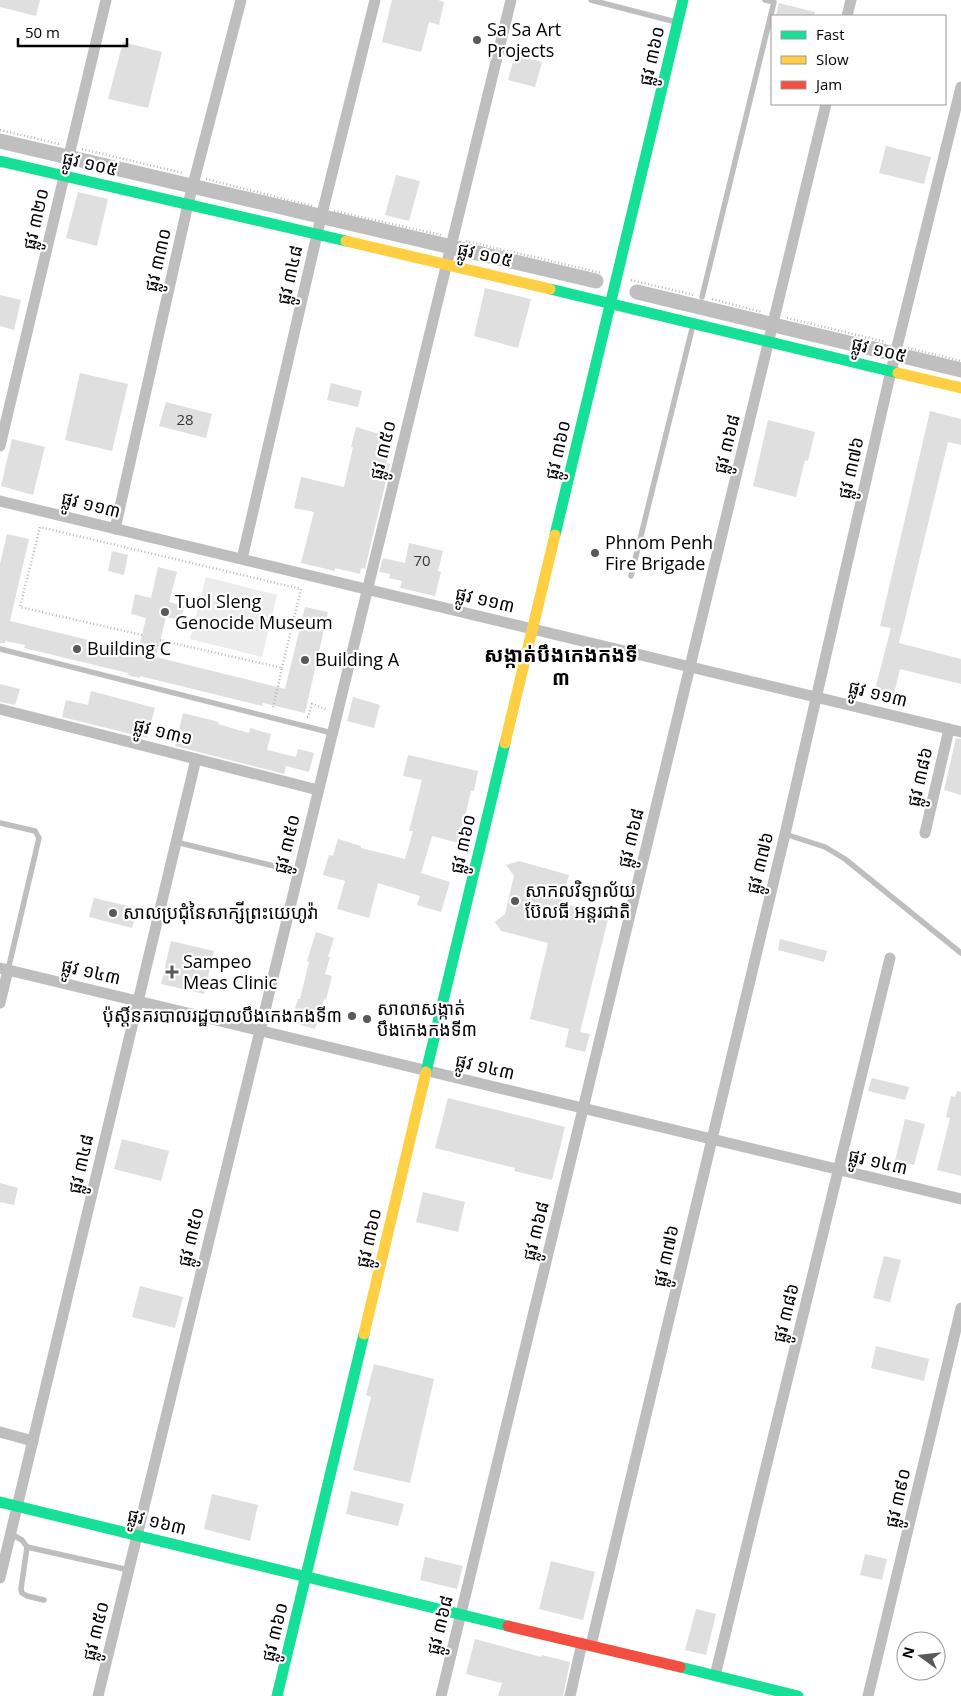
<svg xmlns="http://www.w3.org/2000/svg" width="961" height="1696" viewBox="0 0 961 1696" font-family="'Open Sans','Noto Sans Khmer',sans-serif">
	<rect width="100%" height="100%" fill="#fff"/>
	<!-- green -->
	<path fill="#ececec" d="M206,577L277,595L262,657L190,639Z"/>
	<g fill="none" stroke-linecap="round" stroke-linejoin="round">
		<!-- canal -->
		<g stroke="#bfbfbf" stroke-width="15">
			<path d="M0,141L596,281"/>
			<path d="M637,292L961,370"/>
		</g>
	</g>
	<!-- building -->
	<g fill="#dfdfdf">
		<path d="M0,0H40L36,16L0,7Z"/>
		<path d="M392,0H438L444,2L439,25L429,22L421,52L382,42Z"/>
		<path d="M779,3L815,12L814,16H776Z"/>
		<path d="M123,42L162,52L148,108L108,99Z"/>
		<path d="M515,55L542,62L535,87L508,80Z"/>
		<path d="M886,146L931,157L924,184L879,173Z"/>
		<path d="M396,175L420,181L409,221L385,215Z"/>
		<path d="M78,192L108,199L97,246L66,238Z"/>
		<path d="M485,288L531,299L518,348L474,336Z"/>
		<path d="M0,295L21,300L14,330L0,326Z"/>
		<path d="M80,373L128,384L112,451L65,440Z"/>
		<path d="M331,383L362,391L358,407L327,400Z"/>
		<path d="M166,402L212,414L206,438L159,426Z"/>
		<path d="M930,411L961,419V445L948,442L899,643L961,659V684L900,669L893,698L874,693L891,628L880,626Z"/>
		<path d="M768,420L815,432L808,461L805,460L796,497L753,486Z"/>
		<path d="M356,427L393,438L386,463L390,464L365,569L361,568L360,574L335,568V571L301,563L314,512L294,508L301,477L344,487L353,447H351Z"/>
		<path d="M12,439L45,447L33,495L1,486Z"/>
		<path d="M7,534L29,539L10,621L138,652L146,618L131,614L135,594L151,598L158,567L177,572L169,602L184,606L181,620L166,617L156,657L285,689L305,607L328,612L305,713L263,703L262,706L140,676V678L127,675L128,673L24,648L25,645L5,641V643H0V564Z"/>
		<path d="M409,543L443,551L438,571L441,572L435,596L400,588L402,581L389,578L390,574L379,572L383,558L405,563Z"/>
		<path d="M112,551L128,555L124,575L108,571Z"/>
		<path d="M0,684L20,689L15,705L0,702Z"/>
		<path d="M91,691L155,708L147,738L62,717L66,700L88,705Z"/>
		<path d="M353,697L380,705L374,728L347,721Z"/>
		<path d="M183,713L219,722L218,724L249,733L250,728L271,734L267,750L296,757L298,749L314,753L309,772L286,766L284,774L175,746Z"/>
		<path d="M956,738L961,739V795L944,790Z"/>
		<path d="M408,755L478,771L474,791H471L459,843L432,836L421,873L450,882L441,912L417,905L420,896L378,883L369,918L337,909L345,881L323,875L329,855L333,856L338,839L361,846V848L405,859L413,831H409L422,780L403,776Z"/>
		<path d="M519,861L569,875L561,903L609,915L580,1032L590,1034L585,1052L565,1047L569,1029L530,1019L548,943L501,931L495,922L505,914L514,876L506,865Z"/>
		<path d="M94,898L137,908L132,928L89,917Z"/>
		<path d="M316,932L334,938L328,957H330L325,974L332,976L326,1000L324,999L315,1029L291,1022L298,999H300L309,962L307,961Z"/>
		<path d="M780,939L827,951L824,962L778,950Z"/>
		<path d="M171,941L214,951L204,994L161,984Z"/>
		<path d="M872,1078L909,1087L905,1100L868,1091Z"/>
		<path d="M957,1091L961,1092V1176L937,1170L950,1118L946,1117L951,1096L955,1097Z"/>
		<path d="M448,1098L565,1127L552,1180L514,1171L515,1168L435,1148Z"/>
		<path d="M905,1119L925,1124L914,1165L895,1161Z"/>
		<path d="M122,1139L169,1151L161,1181L114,1169Z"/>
		<path d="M0,1183L18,1188L14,1205L0,1202Z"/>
		<path d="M423,1192L465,1202L458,1232L416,1222Z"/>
		<path d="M884,1256L901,1260L890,1302L873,1298Z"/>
		<path d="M140,1286L183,1297L175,1328L132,1317Z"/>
		<path d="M876,1346L929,1359L924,1381L871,1368Z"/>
		<path d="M374,1364L434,1379L410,1483L353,1470L371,1397L366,1395Z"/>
		<path d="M351,1491L404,1504L398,1526L346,1514Z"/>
		<path d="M212,1494L258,1505L250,1541L204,1529Z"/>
		<path d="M865,1554L887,1559L882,1580L860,1575Z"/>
		<path d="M425,1557L463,1566L457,1589L420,1580Z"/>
		<path d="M551,1561L595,1572L583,1620L539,1609Z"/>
		<path d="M696,1609L716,1614L706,1655L685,1650Z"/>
		<path d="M475,1639L541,1657L542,1655L570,1662L563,1696H498L502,1683L466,1674Z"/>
	</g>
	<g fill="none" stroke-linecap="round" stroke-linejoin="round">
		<!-- path -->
		<g stroke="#b9b9b9" stroke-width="2.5" stroke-dasharray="1 2.5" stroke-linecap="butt">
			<path d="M0,130L59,144"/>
			<path d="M82,149L183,173"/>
			<path d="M206,179L312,206"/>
			<path d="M334,211L441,235"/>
			<path d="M466,241L602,273"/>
			<path d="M631,280L694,295"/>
			<path d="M712,299L762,312"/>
			<path d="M787,318L886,342"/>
			<path d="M908,348L961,361"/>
			<path d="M142,635L20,607L40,527L301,589L282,668"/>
			<path d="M160,640L282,668L273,708"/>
			<path d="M307,717H308L312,704L326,709"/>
		</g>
		<!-- lane -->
		<g stroke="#bebebe" stroke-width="5.5">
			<path d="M591,0L676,22"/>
			<path d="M702,297L774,2L765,0"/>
			<path d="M631,576L693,325"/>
			<path d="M0,649L332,733"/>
			<path d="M0,823L35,831L39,838L8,970"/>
			<path d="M785,834L825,847L845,859L961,953"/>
			<path d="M176,842L298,872"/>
			<path d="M11,1534L22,1540L27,1547L21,1589L22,1593L27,1596L44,1600"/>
			<path d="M27,1547L129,1570"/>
		</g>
		<!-- street -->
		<g stroke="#bebebe" stroke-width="11">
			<path d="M847,16L851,0"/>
			<path d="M0,446L106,0"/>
			<path d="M0,501L961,732"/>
			<path d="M115,529L188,204L241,0"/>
			<path d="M242,559L319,226L375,0"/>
			<path d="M0,709L318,790"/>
			<path d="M925,833L949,729"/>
			<path d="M0,968L961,1199"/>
			<path d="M0,1003L8,970"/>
			<path d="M0,1432L33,1441"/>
			<path d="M0,1578L196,759"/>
			<path d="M591,1645L785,834L891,371L961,87"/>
			<path d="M715,1676L890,958"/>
			<path d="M98,1696L511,0"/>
			<path d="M441,1696L826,104"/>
			<path d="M570,1696L582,1643"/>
			<path d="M868,1696L961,1308"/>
		</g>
		<!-- fast -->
		<g stroke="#16e098" stroke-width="11">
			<path d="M0,161L346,241"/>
			<path d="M550,289L898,373"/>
			<path d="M555,535L683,0"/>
			<path d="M426,1072L505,743"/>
			<path d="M0,1502L508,1626"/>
			<path d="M680,1667L798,1696"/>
			<path d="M277,1696L364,1334"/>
		</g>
		<!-- slow -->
		<g stroke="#ffcf43" stroke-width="11">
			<path d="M346,241L550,289"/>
			<path d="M898,373L961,388"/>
			<path d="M505,743L555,535"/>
			<path d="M364,1334L426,1072"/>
		</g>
		<!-- jam -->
		<path stroke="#f24e42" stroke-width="11" d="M508,1626L680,1667"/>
	</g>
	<!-- markers -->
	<g fill="#595959" stroke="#fff" stroke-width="2">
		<circle cx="477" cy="40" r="5"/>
		<circle cx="595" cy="553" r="5"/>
		<circle cx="165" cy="612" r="5"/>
		<circle cx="77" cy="649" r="5"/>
		<circle cx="305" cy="660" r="5"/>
		<circle cx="515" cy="901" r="5"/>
		<circle cx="113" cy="913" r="5"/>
		<path d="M169.5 964.5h5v5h5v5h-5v5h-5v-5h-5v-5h5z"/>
		<circle cx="352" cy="1016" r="5"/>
		<circle cx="367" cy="1019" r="5"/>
	</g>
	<g text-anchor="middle" stroke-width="4.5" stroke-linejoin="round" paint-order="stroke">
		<!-- number labels -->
		<g font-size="15" fill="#383838">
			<text x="185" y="425">28</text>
			<text x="422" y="566">70</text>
		</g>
		<!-- poi labels -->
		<g font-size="18" fill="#000" stroke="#fff" text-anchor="start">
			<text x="487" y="36">Sa Sa Art<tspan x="487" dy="21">Projects</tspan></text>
			<text x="605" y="549">Phnom Penh<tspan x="605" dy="21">Fire Brigade</tspan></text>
			<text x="175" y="608">Tuol Sleng<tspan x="175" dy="21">Genocide Museum</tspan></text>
			<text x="87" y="655">Building C</text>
			<text x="315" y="666">Building A</text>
			<text x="525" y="897">សាកលវិទ្យាល័យ<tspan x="525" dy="21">ប៊ែលធី អន្តរជាតិ</tspan></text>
			<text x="123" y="919">សាលប្រជុំនៃសាក្សីព្រះយេហូវ៉ា</text>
			<text x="183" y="968">Sampeo<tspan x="183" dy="21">Meas Clinic</tspan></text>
			<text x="377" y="1015">សាលាសង្កាត់<tspan x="377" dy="21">បឹងកេងកងទី៣</tspan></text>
			<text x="342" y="1022" text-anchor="end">ប៉ុស្តិ៍នគរបាលរដ្ឋបាលបឹងកេងកងទី៣</text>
		</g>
		<!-- street labels -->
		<g font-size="18" fill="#000" stroke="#fff">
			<text transform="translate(652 56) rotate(-77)" y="6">ផ្លូវ ៣៦០</text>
			<text transform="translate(90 164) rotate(13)" y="6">ផ្លូវ ១០៥</text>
			<text transform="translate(36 219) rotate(-77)" y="6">ផ្លូវ ៣២០</text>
			<text transform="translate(485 255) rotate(13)" y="6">ផ្លូវ ១០៥</text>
			<text transform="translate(158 260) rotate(-77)" y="6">ផ្លូវ ៣៣០</text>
			<text transform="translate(290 275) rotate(-77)" y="6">ផ្លូវ ៣៤៨</text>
			<text transform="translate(879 350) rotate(14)" y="6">ផ្លូវ ១០៥</text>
			<text transform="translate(727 444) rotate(-76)" y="6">ផ្លូវ ៣៦៨</text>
			<text transform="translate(383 450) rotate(-76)" y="6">ផ្លូវ ៣៥០</text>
			<text transform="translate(558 450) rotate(-77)" y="6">ផ្លូវ ៣៦០</text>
			<text transform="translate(851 468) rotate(-77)" y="6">ផ្លូវ ៣៧៦</text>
			<text transform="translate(91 505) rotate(14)" y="6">ផ្លូវ ១១៣</text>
			<text transform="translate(485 600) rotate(13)" y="6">ផ្លូវ ១១៣</text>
			<text transform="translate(878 694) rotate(14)" y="6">ផ្លូវ ១១៣</text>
			<text transform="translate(163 732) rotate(14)" y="6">ផ្លូវ ១៣១</text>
			<text transform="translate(920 777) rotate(-77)" y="6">ផ្លូវ ៣៨៦</text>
			<text transform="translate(631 838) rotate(-76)" y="6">ផ្លូវ ៣៦៨</text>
			<text transform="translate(287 844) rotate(-76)" y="6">ផ្លូវ ៣៥០</text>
			<text transform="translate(463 844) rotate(-77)" y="6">ផ្លូវ ៣៦០</text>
			<text transform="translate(760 863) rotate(-76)" y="6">ផ្លូវ ៣៧៦</text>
			<text transform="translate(91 972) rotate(13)" y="6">ផ្លូវ ១៤៣</text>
			<text transform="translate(485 1067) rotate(13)" y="6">ផ្លូវ ១៤៣</text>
			<text transform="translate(878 1162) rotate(13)" y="6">ផ្លូវ ១៤៣</text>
			<text transform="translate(81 1164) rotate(-77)" y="6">ផ្លូវ ៣៤៨</text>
			<text transform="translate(536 1231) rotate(-76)" y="6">ផ្លូវ ៣៦៨</text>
			<text transform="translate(191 1237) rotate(-76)" y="6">ផ្លូវ ៣៥០</text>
			<text transform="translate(369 1238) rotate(-77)" y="6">ផ្លូវ ៣៦០</text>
			<text transform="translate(666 1256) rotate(-77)" y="6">ផ្លូវ ៣៧៦</text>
			<text transform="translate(786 1313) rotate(-76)" y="6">ផ្លូវ ៣៨៦</text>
			<text transform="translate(898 1498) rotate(-77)" y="6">ផ្លូវ ៣៩០</text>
			<text transform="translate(157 1522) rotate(14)" y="6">ផ្លូវ ១៦៣</text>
			<text transform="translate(440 1625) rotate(-76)" y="6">ផ្លូវ ៣៦៨</text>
			<text transform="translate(96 1631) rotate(-76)" y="6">ផ្លូវ ៣៥០</text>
			<text transform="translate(275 1632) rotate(-76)" y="6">ផ្លូវ ៣៦០</text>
		</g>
		<!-- quarter labels -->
		<g font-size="20" font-weight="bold" fill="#000" stroke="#fff">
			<text x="561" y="662">សង្កាត់បឹងកេងកងទី<tspan x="561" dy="23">៣</tspan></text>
		</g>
	</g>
	<!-- legend -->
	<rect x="771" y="15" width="175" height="90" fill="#ffffff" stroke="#999999"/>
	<rect x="781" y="31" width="25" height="8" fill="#16e098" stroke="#999999"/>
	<text x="816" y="40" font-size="15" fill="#000000">Fast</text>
	<rect x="781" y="56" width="25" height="8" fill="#ffcf43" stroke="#999999"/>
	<text x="816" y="65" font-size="15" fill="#000000">Slow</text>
	<rect x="781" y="81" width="25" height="8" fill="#f24e42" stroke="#999999"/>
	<text x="816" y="90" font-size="15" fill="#000000">Jam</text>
	<!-- north arrow -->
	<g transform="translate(921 1656) rotate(285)"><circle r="24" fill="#ffffff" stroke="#999999"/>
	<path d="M0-4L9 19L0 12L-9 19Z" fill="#595959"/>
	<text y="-8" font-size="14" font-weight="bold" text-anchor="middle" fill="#000000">N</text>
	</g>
	<!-- scale -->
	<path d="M18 38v8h109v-8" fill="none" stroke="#000000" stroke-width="2.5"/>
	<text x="25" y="38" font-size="15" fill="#000000" stroke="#ffffff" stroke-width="4" paint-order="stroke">50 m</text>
</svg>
